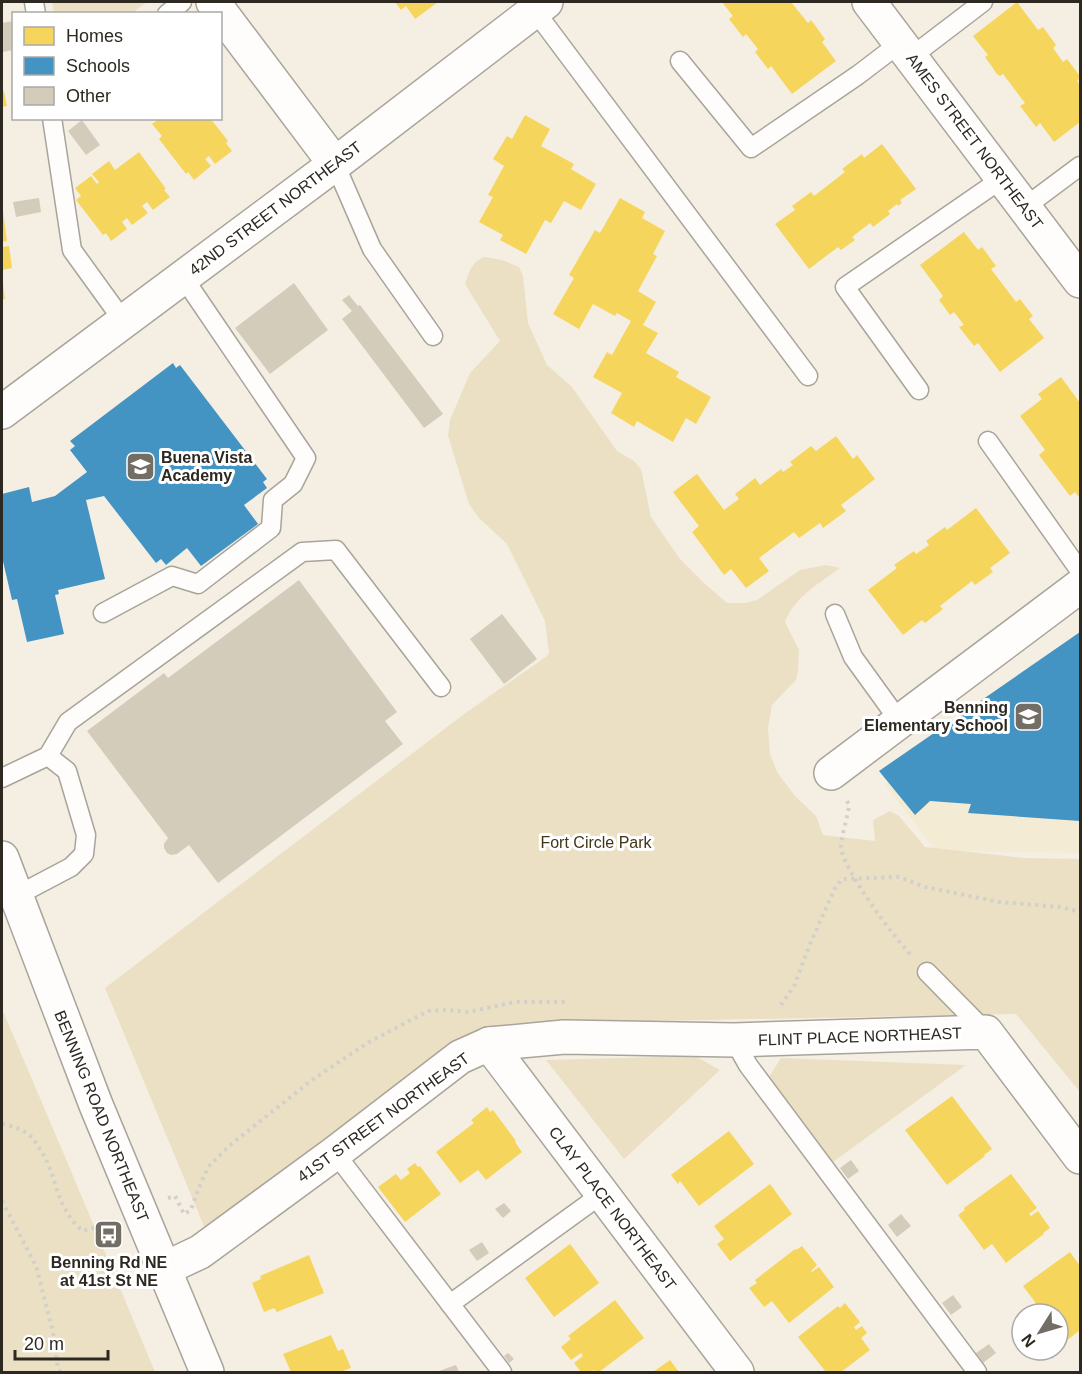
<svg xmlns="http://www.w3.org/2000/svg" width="1082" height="1374" viewBox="0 0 1082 1374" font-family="Helvetica,sans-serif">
	<rect width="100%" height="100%" fill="#f5efe3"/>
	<!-- built -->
	<path fill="#f4ebd5" d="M1080,640V853L936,851L885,785Z"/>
	<!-- green -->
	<g fill="#ebe0c4">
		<path d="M52,2H147L132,13H54Z"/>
		<path d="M485,257L502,260L519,267L523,276L528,323L547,365L572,387L617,451L634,461L641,469L651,517L680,559L704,583L727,603H746L757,600L800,570L826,565L840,568C820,583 794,597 785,622L799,650L798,671L796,680L772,705L768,728L770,754L777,772L795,796L816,816L823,835L875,841L873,820L890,811L899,816L925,847L1024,858L1080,859V1092L1016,1014L550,1023L467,1036L206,1231L105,988L464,714L547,656L549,653L545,621L507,544L479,518L469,504L448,436L450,420L470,373L500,341L465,284C469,272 472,261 485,257Z"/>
		<path d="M2,1009L71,1171L155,1372H2Z"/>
		<path d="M695,1056L720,1070L624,1159L546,1060Z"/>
		<path d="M781,1058L966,1065L833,1162L769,1077Z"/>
	</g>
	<!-- homes -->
	<g fill="#f6d55c">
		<path d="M395,2H438L415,19L406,6L401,10Z"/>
		<path d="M722,2H791L808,23L811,20L825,39L822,42L836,61L792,94L771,66L768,69L755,52L758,49L746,34L743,37L729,19L733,16Z"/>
		<path d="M1017,2L1038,30L1043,27L1056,45L1053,48L1063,62L1067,59L1080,76V78L1077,81L1080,85V122L1054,142L1040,123L1036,127L1020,106L1025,103L1003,74L1000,76L997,74L985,57L988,55L973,36Z"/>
		<path d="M2,91H4L7,106L2,107Z"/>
		<path d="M525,115L550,129L541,146L574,164L571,169L596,184L581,210L564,201L551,223L545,220L526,254L500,240L503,235L479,222L493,197L488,195L504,166L493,159L507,136L512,139Z"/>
		<path d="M160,118H210L228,141L226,143L232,151L215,164L209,156L205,159L211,166L194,180L188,172L186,174L159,139L162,136L152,124Z"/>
		<path d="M882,144L916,189L900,200L902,203L898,206L897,204L888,211L890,214L873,227L870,223L852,237L855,240L841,250L838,247L809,269L775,224L795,210L792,206L811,192L814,196L845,172L842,169L862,154L864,158Z"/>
		<path d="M139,152L166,189L164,190L170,197L153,210L147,202L142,206L148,213L132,225L127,218L122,222L127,229L111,241L106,233L103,235L76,200L81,196L75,188L91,176L97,184L99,182L92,174L109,161L115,170Z"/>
		<path d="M620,198L645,212L642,218L665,231L653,254L657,256L638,291L656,302L643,325L658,333L646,353L679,372L676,377L711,397L696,424L686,418L673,442L637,421L634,427L611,413L622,393L593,377L607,352L612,355L631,321L617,313L615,316L593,304L579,329L553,314L574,278L569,275L595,230L600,233Z"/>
		<path d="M3,211L7,241L2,242V212Z"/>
		<path d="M964,232L978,250L982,247L996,266L991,269L1016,302L1020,299L1033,316L1029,319L1044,338L1000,372L978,343L974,346L959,327L964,325L954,312L950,315L939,300L943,296L920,265Z"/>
		<path d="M9,246L12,268L2,270V247Z"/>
		<path d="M2,283H3L5,299L2,300Z"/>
		<path d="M1061,377L1080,403V498L1075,492L1070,496L1039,455L1045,450L1020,416L1042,399L1038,394Z"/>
		<path d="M836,436L853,459L857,455L875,479L841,505L846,511L823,528L820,523L799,538L794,532L759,558L769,571L746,588L731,569L724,575L692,532L699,526L673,492L697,474L724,510L739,499L735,494L755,478L760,485L781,469L783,472L793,465L790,462L811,446L816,451Z"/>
		<path d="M976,508L1010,553L990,568L993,572L975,585L972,581L940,606L943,609L925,623L922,620L903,635L868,590L897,568L894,565L914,551L916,554L929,545L926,541L945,527L947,530Z"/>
		<path d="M952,1096L992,1149L984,1155L985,1156L947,1185L905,1130Z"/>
		<path d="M487,1107L490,1112L493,1110L516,1141L515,1142L522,1152L486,1180L478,1170L460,1183L436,1152L474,1123L471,1120Z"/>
		<path d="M729,1131L754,1164L699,1206L680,1181L678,1184L671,1175Z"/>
		<path d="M415,1163L418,1167L420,1166L441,1194L405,1222L378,1187L396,1174L401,1180L410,1173L407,1169Z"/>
		<path d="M1011,1174L1037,1208L1029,1214L1031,1216L1038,1211L1050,1228L1043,1233L1044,1234L1006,1263L992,1244L984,1250L958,1215L965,1210L964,1208Z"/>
		<path d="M770,1184L792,1214L730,1261L717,1244L724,1239L714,1226Z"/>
		<path d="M570,1244L599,1283L554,1317L525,1278Z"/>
		<path d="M802,1246L817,1265L811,1271L812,1272L819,1267L834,1287L789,1323L772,1301L764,1307L749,1288L757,1283L755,1280L795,1249L796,1250Z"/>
		<path d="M1070,1252L1080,1266V1330L1065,1342L1058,1333V1314H1044L1023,1286Z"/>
		<path d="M309,1255L324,1293L277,1312L274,1308L264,1312L252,1283L261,1279L260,1276Z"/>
		<path d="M615,1300L644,1338L599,1372H596L594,1370L590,1372H581L574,1363L583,1356L581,1353L571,1360L561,1347L571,1339L568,1336Z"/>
		<path d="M845,1303L860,1322L854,1327L856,1330L862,1326L867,1333L861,1338L870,1350L841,1372H826L798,1337L838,1306L840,1308Z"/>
		<path d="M331,1335L338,1351L343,1349L351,1368L340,1372H291L283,1354Z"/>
		<path d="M670,1360L679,1372H653Z"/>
	</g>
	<!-- schools -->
	<g fill="#4393c3">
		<path d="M173,363L176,368L180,365L267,479L263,482L267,488L244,505L258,524L201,566L187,548L166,565L161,559L156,563L104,496L86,500L105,579L58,590L59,594L55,595L64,634L27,642L17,599L12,600L2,557V494L29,487L32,502L55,496L87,472L70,450L75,446L70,441Z"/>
		<path d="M1080,632V821L968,813L971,804L930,801L915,815L879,771Z"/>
	</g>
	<!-- building -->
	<g fill="#d4ccba">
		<path d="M14,21V50L2,52V23Z"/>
		<path d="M82,120L100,145L86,155L68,131Z"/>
		<path d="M39,198L41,212L16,217L13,202Z"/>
		<path d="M294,283L328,330L270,374L235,328Z"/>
		<path d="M349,295L358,306L360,305L443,414L424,428L342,319L352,311L342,300Z"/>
		<path d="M299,580L397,712L385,721L403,744L218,883L189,845L177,854L171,855L167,853L164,848V844L168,838L87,731L164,673L168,678Z"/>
		<path d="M502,614L537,659L504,684L470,639Z"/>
		<path d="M851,1160L859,1171L848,1179L840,1168Z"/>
		<path d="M504,1203L511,1211L503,1218L495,1209Z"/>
		<path d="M901,1214L911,1226L897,1237L888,1225Z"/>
		<path d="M482,1242L489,1253L477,1261L469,1250Z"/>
		<path d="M953,1295L962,1307L951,1315L942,1303Z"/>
		<path d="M989,1344L996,1353L983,1363L976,1353Z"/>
		<path d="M508,1353L514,1359L509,1363L504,1356Z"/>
		<path d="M456,1365L459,1372H436Z"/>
	</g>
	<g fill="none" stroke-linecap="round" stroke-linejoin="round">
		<defs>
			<g id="service">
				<path d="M34,2L36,14"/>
				<path d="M535,11L808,376"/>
				<path d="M167,14L182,2"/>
				<path d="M911,57L983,2"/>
				<path d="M680,61L751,148L858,75L900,43"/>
				<path d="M52,118L72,250L124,322"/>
				<path d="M335,164L372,249L433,336"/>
				<path d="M1025,207L1080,166"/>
				<path d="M919,390L845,287L1003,178"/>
				<path d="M988,441L1080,571"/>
				<path d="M103,613L172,576L198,584L271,528L273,500L293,484L306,458L183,277"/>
				<path d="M835,614L853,657L900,722"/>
				<path d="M2,778L48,756L68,722L302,552L336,550L441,687"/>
				<path d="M16,896L71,867L84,854L86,835L67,771L48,756"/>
				<path d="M927,972L986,1032"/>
				<path d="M734,1040L748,1065L977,1372"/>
				<path d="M335,1153L502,1372"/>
				<path d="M450,1304L602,1194"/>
			</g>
			<g id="minor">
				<path d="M213,2L335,164"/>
				<path d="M869,2L1080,281"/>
				<path d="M2,412L335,164L546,2"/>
				<path d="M831,773L1080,586"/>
				<path d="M489,1044L737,1372"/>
				<path d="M164,1269L200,1252L335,1153L460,1057L489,1044L564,1037L734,1040L986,1032L1080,1157"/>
			</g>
			<path id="primary" d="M2,858L96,1105L207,1372"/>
		</defs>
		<!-- service casing -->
		<use href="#service" stroke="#a8a49b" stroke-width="21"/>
		<!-- minor casing -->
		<use href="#minor" stroke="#a8a49b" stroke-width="36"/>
		<!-- primary casing -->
		<use href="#primary" stroke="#a8a49b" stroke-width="36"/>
		<!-- path -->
		<g stroke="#d2d0cb" stroke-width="4" stroke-dasharray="3 4.5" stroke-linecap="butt">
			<path d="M847,801L849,805C848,816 841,837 841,847C842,868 895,939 912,956"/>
			<path d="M781,1005L794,986L810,944L835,888L842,879L899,877L925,887L999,902L1061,907L1080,912"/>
			<path d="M2,1124C11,1126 20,1128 28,1134C33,1137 36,1144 40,1149C58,1176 55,1209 83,1231L100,1226"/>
			<path d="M168,1198L175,1196L184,1214L191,1210L198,1190L208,1167L229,1146L312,1080L369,1042L428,1011L447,1010L468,1012L515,1002H567"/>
			<path d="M2,1201L36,1266L53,1332L58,1370L61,1372"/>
		</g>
		<!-- service -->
		<use href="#service" stroke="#fefdfb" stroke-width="18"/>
		<!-- minor -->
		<use href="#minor" stroke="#fefdfb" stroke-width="33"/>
		<!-- primary -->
		<use href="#primary" stroke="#fefdfb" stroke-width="33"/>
	</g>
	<!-- icons -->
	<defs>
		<symbol id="school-square" viewBox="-11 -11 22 22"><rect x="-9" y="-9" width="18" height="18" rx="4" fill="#736e65" stroke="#fff"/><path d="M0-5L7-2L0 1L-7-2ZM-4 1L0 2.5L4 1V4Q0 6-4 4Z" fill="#fff"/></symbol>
		<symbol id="bus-square" viewBox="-11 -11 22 22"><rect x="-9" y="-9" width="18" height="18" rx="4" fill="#736e65" stroke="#fff"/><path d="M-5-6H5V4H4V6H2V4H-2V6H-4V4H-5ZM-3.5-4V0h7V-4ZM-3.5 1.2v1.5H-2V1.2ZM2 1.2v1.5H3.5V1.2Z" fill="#fff"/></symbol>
	</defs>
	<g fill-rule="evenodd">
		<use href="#school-square" x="124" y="450" width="33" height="33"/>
		<use href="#school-square" x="1012" y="700" width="33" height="33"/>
		<use href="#bus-square" x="92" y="1218" width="33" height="33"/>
	</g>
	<g text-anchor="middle" stroke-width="6" stroke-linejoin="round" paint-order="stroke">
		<!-- street labels -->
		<g font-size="16" fill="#2d2921" stroke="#fff">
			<text transform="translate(975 141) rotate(53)" y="6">AMES STREET NORTHEAST</text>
			<text transform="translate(275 208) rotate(-37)" y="6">42ND STREET NORTHEAST</text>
			<text transform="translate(860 1036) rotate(-2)" y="6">FLINT PLACE NORTHEAST</text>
			<text transform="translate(102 1116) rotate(68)" y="6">BENNING ROAD NORTHEAST</text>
			<text transform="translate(383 1117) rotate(-36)" y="6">41ST STREET NORTHEAST</text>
			<text transform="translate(613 1208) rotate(53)" y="6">CLAY PLACE NORTHEAST</text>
		</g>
		<!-- poi labels -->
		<g font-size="16" font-weight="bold" fill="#2d2921" stroke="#fff" text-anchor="start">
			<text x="161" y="463">Buena Vista<tspan x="161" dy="18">Academy</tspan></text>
			<text x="1008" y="713" text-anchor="end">Benning<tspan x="1008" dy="18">Elementary School</tspan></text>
			<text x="109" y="1268" text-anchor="middle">Benning Rd NE<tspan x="109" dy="18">at 41st St NE</tspan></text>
		</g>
		<!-- park labels -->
		<g font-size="16" fill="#423618" stroke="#fff">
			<text x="596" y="848">Fort Circle Park</text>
		</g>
	</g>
	<!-- border -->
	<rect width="1082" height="1374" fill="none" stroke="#2d2921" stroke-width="6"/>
	<!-- legend -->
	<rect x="12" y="12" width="210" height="108" fill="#ffffff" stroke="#aba9a6" stroke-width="1.5"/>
	<rect x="24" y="27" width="30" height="18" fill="#f6d55c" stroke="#aba9a6" stroke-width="1.5"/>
	<text x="66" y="42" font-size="18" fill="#2d2921">Homes</text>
	<rect x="24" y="57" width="30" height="18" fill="#4393c3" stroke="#aba9a6" stroke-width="1.5"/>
	<text x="66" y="72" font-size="18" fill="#2d2921">Schools</text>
	<rect x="24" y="87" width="30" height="18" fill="#d4ccba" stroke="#aba9a6" stroke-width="1.5"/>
	<text x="66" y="102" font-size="18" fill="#2d2921">Other</text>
	<!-- north arrow -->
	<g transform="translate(1040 1332) rotate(233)"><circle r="28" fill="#ffffff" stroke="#aba9a6" stroke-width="1.5"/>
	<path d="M0-4.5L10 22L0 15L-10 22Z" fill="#736e65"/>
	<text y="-9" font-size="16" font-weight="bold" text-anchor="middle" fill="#2d2921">N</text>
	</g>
	<!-- scale -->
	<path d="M15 1350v9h93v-9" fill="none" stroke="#2d2921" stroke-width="3"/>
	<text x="24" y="1350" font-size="18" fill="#2d2921" stroke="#ffffff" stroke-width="4.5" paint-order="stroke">20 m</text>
</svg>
